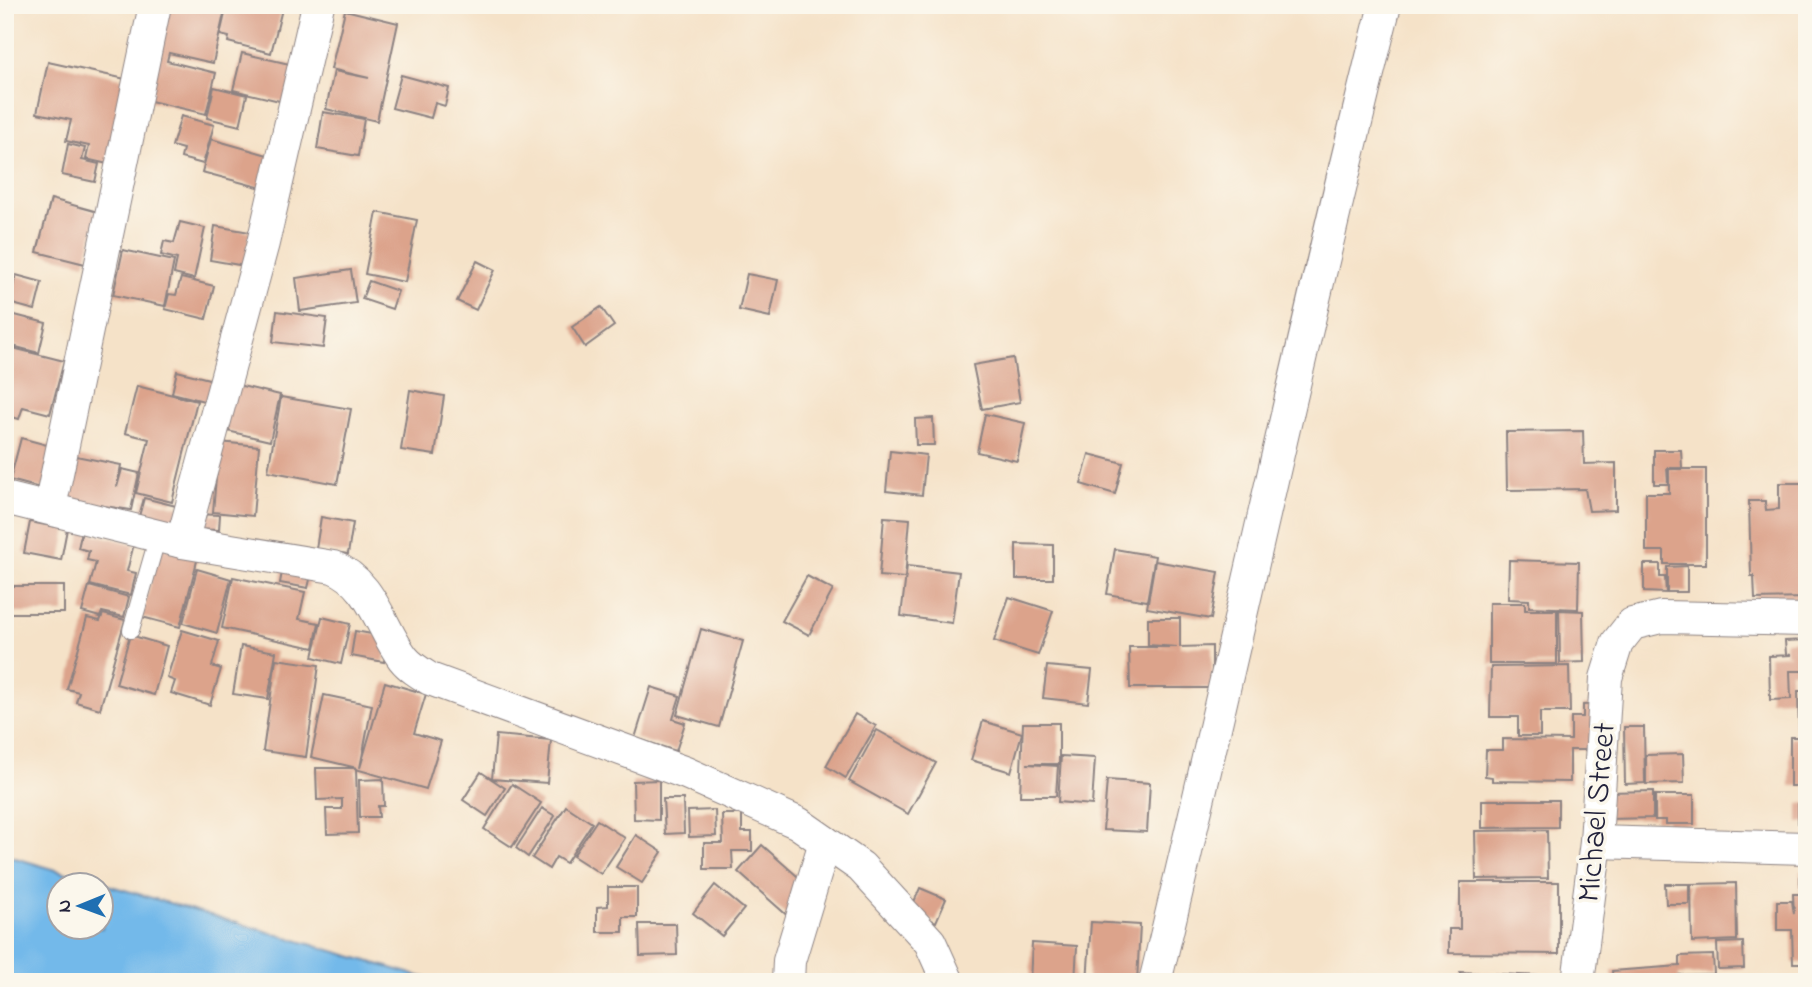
<svg xmlns="http://www.w3.org/2000/svg" width="1812" height="987" viewBox="0 0 1812 987" font-family="'Indie Flower',sans-serif">
	<rect width="100%" height="100%" fill="#fbf7ec"/>
	<filter id="ink" filterUnits="userSpaceOnUse"><feTurbulence type="fractalNoise" baseFrequency=".0143" numOctaves="2"/><feDisplacementMap in="SourceGraphic" scale="14" xChannelSelector="R" yChannelSelector="G"/><feConvolveMatrix kernelMatrix="1 2 1 2 8 2 1 2 1" color-interpolation-filters="sRGB"/></filter>
	<filter id="wash" filterUnits="userSpaceOnUse"><feTurbulence type="fractalNoise" baseFrequency=".00686" numOctaves="4" result="noise"/><feDisplacementMap in="SourceGraphic" scale="28" xChannelSelector="R" yChannelSelector="G"/><feGaussianBlur stdDeviation="1.57" result="paint"/><feColorMatrix in="noise" values="0 0 0 0 0 0 0 0 0 0 0 0 0 0 0 0 0 1.4 0 .05"/><feComposite in="paint" operator="in"/></filter>
	<g filter="url(#wash)">
		<rect width="100%" height="100%" fill="#f5e2c8"/>
		<!-- water -->
		<path fill="#73b9ea" stroke="#4a6e92" stroke-width="2" fill-rule="evenodd" d="M5,855L439,982H5ZM60,886H102V928H60Z"/>
		<g id="blocks">
			<!-- building -->
			<g fill="#dca38b">
				<path d="M163,5H226L213,63L169,53L167,61L216,73L206,114L138,98Z"/>
				<path d="M227,5H283L271,53L228,42L229,37L220,35Z"/>
				<path d="M345,10L398,23L377,121L326,109L334,71L369,78L331,69Z"/>
				<path d="M242,53L298,66L288,103L233,90Z"/>
				<path d="M48,62L130,80L112,165L86,159L89,146L66,141L71,120L37,113Z"/>
				<path d="M401,75L449,88L445,106L435,103L431,118L392,108Z"/>
				<path d="M214,87L247,95L240,126L207,118Z"/>
				<path d="M323,112L364,119L358,156L317,149Z"/>
				<path d="M181,116L214,125L203,164L181,158L183,149L172,146Z"/>
				<path d="M211,139L271,156L262,188L202,172Z"/>
				<path d="M68,144L85,148L82,160L99,164L95,182L62,175Z"/>
				<path d="M51,199L98,212L85,264L37,252Z"/>
				<path d="M377,212L417,220L405,282L365,274Z"/>
				<path d="M180,222L205,228L194,279L174,274L177,259L161,255L164,241L174,243Z"/>
				<path d="M215,226L250,232L245,266L210,260Z"/>
				<path d="M123,250L174,261L165,306L113,295Z"/>
				<path d="M477,261L495,270L476,310L457,301Z"/>
				<path d="M351,270L356,303L300,311L296,278Z"/>
				<path d="M747,274L778,280L770,317L739,310Z"/>
				<path d="M16,275L42,282L35,310L9,303Z"/>
				<path d="M181,278L214,286L206,319L165,309L169,294L176,295Z"/>
				<path d="M369,281L398,291L392,309L362,299Z"/>
				<path d="M601,307L614,326L585,347L572,327Z"/>
				<path d="M277,311L327,318L323,348L273,342Z"/>
				<path d="M7,313L46,323L39,353L5,344Z"/>
				<path d="M5,346L64,361L50,414L23,407L19,419L5,415Z"/>
				<path d="M1013,358L1020,402L982,409L973,365Z"/>
				<path d="M177,371L217,381L212,403L172,393Z"/>
				<path d="M229,383L280,395L270,441L219,429Z"/>
				<path d="M137,386L197,401L172,502L136,493L149,439L125,433Z"/>
				<path d="M410,390L444,396L435,455L401,450Z"/>
				<path d="M281,397L351,409L337,484L268,471Z"/>
				<path d="M985,414L1025,423L1017,461L977,452Z"/>
				<path d="M933,418L934,445H916L915,419Z"/>
				<path d="M1583,431L1584,464L1616,463V510L1589,511L1585,489L1507,490L1506,432Z"/>
				<path d="M21,438L58,448L48,490L10,480Z"/>
				<path d="M219,442L259,446L253,516L213,512Z"/>
				<path d="M1654,450H1681L1682,468H1667L1668,484H1654Z"/>
				<path d="M890,451L926,455L922,495L886,491Z"/>
				<path d="M66,454L121,465L117,487L122,469L139,473L131,510L56,499Z"/>
				<path d="M1089,454L1123,463L1115,494L1081,484Z"/>
				<path d="M1669,469H1706V564H1664V551H1646V493H1669Z"/>
				<path d="M1779,483H1807V598L1755,599L1754,576H1751L1749,501H1765L1766,510L1779,509Z"/>
				<path d="M144,498L180,507L174,529L138,520Z"/>
				<path d="M192,514L220,515L219,530L191,529Z"/>
				<path d="M321,517L353,523L348,554L316,549Z"/>
				<path d="M884,517L910,519L905,578L879,576Z"/>
				<path d="M30,522L67,529L61,560L24,553Z"/>
				<path d="M82,531L134,544L127,571L136,573L131,595L90,585L96,562L87,560L89,551L78,548Z"/>
				<path d="M1016,544L1053,545V579H1016Z"/>
				<path d="M160,547L198,557L180,627L142,617Z"/>
				<path d="M1115,549L1155,556L1147,601L1107,594Z"/>
				<path d="M1509,560L1579,562L1578,609L1529,607V600L1508,599Z"/>
				<path d="M1155,561L1219,572L1211,619L1147,608Z"/>
				<path d="M1644,564H1660V577H1665L1666,593L1644,592Z"/>
				<path d="M283,566L312,571L308,588L280,583Z"/>
				<path d="M907,566L959,572L952,623L901,616Z"/>
				<path d="M1687,566V592H1667V567Z"/>
				<path d="M197,569L231,579L217,633L183,623Z"/>
				<path d="M807,576L833,590L809,635L782,621Z"/>
				<path d="M233,577L305,592L299,619L319,623L314,648L222,628Z"/>
				<rect x="5" y="586" width="59" height="27"/>
				<path d="M89,586L129,597L124,617L102,612L100,617L82,612Z"/>
				<path d="M1009,597L1053,611L1038,655L994,641Z"/>
				<path d="M1489,603H1525V610H1557V664H1489Z"/>
				<path d="M1559,610L1583,611L1584,662L1560,663Z"/>
				<path d="M103,614L125,620L100,709L76,702L79,692L67,689L87,618L100,621Z"/>
				<path d="M322,617L350,624L341,664L313,657Z"/>
				<path d="M1148,618H1180V647L1212,646V688H1130L1129,647H1177L1148,645Z"/>
				<path d="M701,629L743,641L719,727L677,715Z"/>
				<path d="M182,630L219,641L212,666L221,669L210,705L171,693L175,681L167,678Z"/>
				<path d="M355,631L388,637L384,662L351,656Z"/>
				<path d="M130,635L167,646L154,695L116,684Z"/>
				<path d="M1807,640V671H1790L1791,699L1770,700L1769,656L1791,655L1786,654L1785,641Z"/>
				<path d="M241,646L276,652L268,699L233,694Z"/>
				<path d="M276,659L319,665L306,757L263,751Z"/>
				<path d="M1047,666L1092,670L1088,703L1043,698Z"/>
				<path d="M1569,666L1570,712H1540V736H1518V717H1490L1491,667Z"/>
				<path d="M385,682L426,694L414,733L441,741L426,789L356,769L358,833L327,834L326,809H342V799L317,800L316,768H357L311,757L324,695L372,705L360,768Z"/>
				<path d="M651,687L680,696L673,719L685,723L676,751L635,738Z"/>
				<path d="M1798,691H1807V733H1799Z"/>
				<path d="M1600,704V750H1570V782L1492,781V777L1485,776L1486,750H1503V739L1571,740V717H1583V705Z"/>
				<path d="M855,714L876,726L846,778L826,766Z"/>
				<path d="M983,721L1022,733L1011,772L971,760Z"/>
				<path d="M1023,723H1059V764H1027L1058,766L1056,796H1020Z"/>
				<path d="M1624,727H1644L1645,783L1625,784Z"/>
				<path d="M877,730L936,763L908,814L849,781Z"/>
				<path d="M496,735L551,740L547,783L492,779Z"/>
				<rect x="1790" y="737" width="17" height="49"/>
				<path d="M1683,754L1684,783L1646,784V755Z"/>
				<path d="M1061,756L1095,758L1092,805L1058,802Z"/>
				<path d="M481,772L505,788L487,816L463,800Z"/>
				<path d="M383,779L384,806H378L379,817H360L359,780Z"/>
				<path d="M659,780V820L634,819L633,781Z"/>
				<path d="M1107,780L1150,783L1147,832L1103,830Z"/>
				<path d="M512,784L541,803L512,847L484,829Z"/>
				<path d="M1653,791V818L1608,819V792Z"/>
				<path d="M1655,795H1694V824H1666V820H1655Z"/>
				<path d="M663,799H683L684,833L665,834Z"/>
				<path d="M1482,800H1558V827L1482,828Z"/>
				<path d="M1807,803V822L1798,823V804Z"/>
				<path d="M566,806L592,823L566,863L556,857L549,869L532,858Z"/>
				<path d="M542,808L555,816L528,857L516,848Z"/>
				<path d="M715,810L716,836L689,837L688,811Z"/>
				<path d="M722,814H742V832H752V851H732L733,869H704V843H723Z"/>
				<path d="M597,820L625,838L601,874L573,856Z"/>
				<path d="M1547,830L1548,878L1476,879L1475,831Z"/>
				<path d="M636,835L662,852L642,883L616,867Z"/>
				<path d="M762,845L814,891L790,918L738,872Z"/>
				<path d="M1800,871H1807V963H1793L1792,930H1777V901H1792L1794,914L1793,894H1800Z"/>
				<path d="M1460,882H1559V954L1449,953V929H1460Z"/>
				<path d="M1736,883L1737,940L1692,942L1691,884Z"/>
				<path d="M1665,884H1689V904H1666Z"/>
				<path d="M715,885L744,909L722,936L693,913Z"/>
				<path d="M608,887H637V917H623V932H597V907L608,906Z"/>
				<path d="M920,888L946,899L936,922L910,911Z"/>
				<path d="M1091,922L1140,925L1137,982H1087Z"/>
				<path d="M639,924H676L677,955L640,956Z"/>
				<path d="M1743,942L1744,968L1718,969L1717,943Z"/>
				<path d="M1032,943L1077,946L1075,982H1030Z"/>
				<path d="M1713,955L1714,974L1679,975V982H1613L1612,971L1680,966V956Z"/>
				<path d="M1460,972L1539,976V982H1460Z"/>
			</g>
		</g>
	</g>
	<g filter="url(#ink)">
		<use href="#blocks" fill-opacity="0" stroke="#8c8282" stroke-width="2"/>
		<g fill="none" stroke-linecap="round" stroke-linejoin="round">
			<defs>
				<path id="service" d="M131,630L158,536"/>
				<g id="minor">
					<path d="M5,498L182,542L333,567C372,582 380,627 403,658C410,667 420,673 430,679L686,773L798,823L861,867L930,942L948,982"/>
					<path d="M50,507L155,5"/>
					<path d="M182,542L263,243L318,5"/>
					<path d="M1596,842L1807,848"/>
					<path d="M788,982L789,961L825,842"/>
					<path d="M1155,982C1234,657 1303,330 1385,5"/>
					<path d="M1578,982L1596,842L1606,678L1617,643L1632,624L1661,617L1807,620"/>
				</g>
			</defs>
			<!-- service casing -->
			<use href="#service" stroke="#8c8282" stroke-width="18"/>
			<!-- minor casing -->
			<use href="#minor" stroke="#8c8282" stroke-width="34"/>
			<!-- service -->
			<use href="#service" stroke="#fff" stroke-width="16"/>
			<!-- minor -->
			<use href="#minor" stroke="#fff" stroke-width="32"/>
		</g>
	</g>
	<g text-anchor="middle" stroke-width="7" stroke-linejoin="round" paint-order="stroke">
		<!-- street labels -->
		<g font-size="32" fill="#22223b" stroke="#fbf7ec">
			<text transform="translate(1595 812) rotate(-85)" y="11">Michael Street</text>
		</g>
	</g>
	<!-- margin -->
	<rect width="1812" height="987" fill="none" stroke="#fbf7ec" stroke-width="28"/>
	<!-- north arrow -->
	<g transform="translate(80 906) rotate(269)"><circle r="33" fill="#fbf7ec" stroke="#a4a2a5" stroke-width="2"/>
	<path d="M0-5L12 26L0 18L-12 26Z" fill="#1f6fb2"/>
	<text y="-10" font-size="19" font-weight="bold" text-anchor="middle" fill="#22223b">N</text>
	</g>
</svg>
